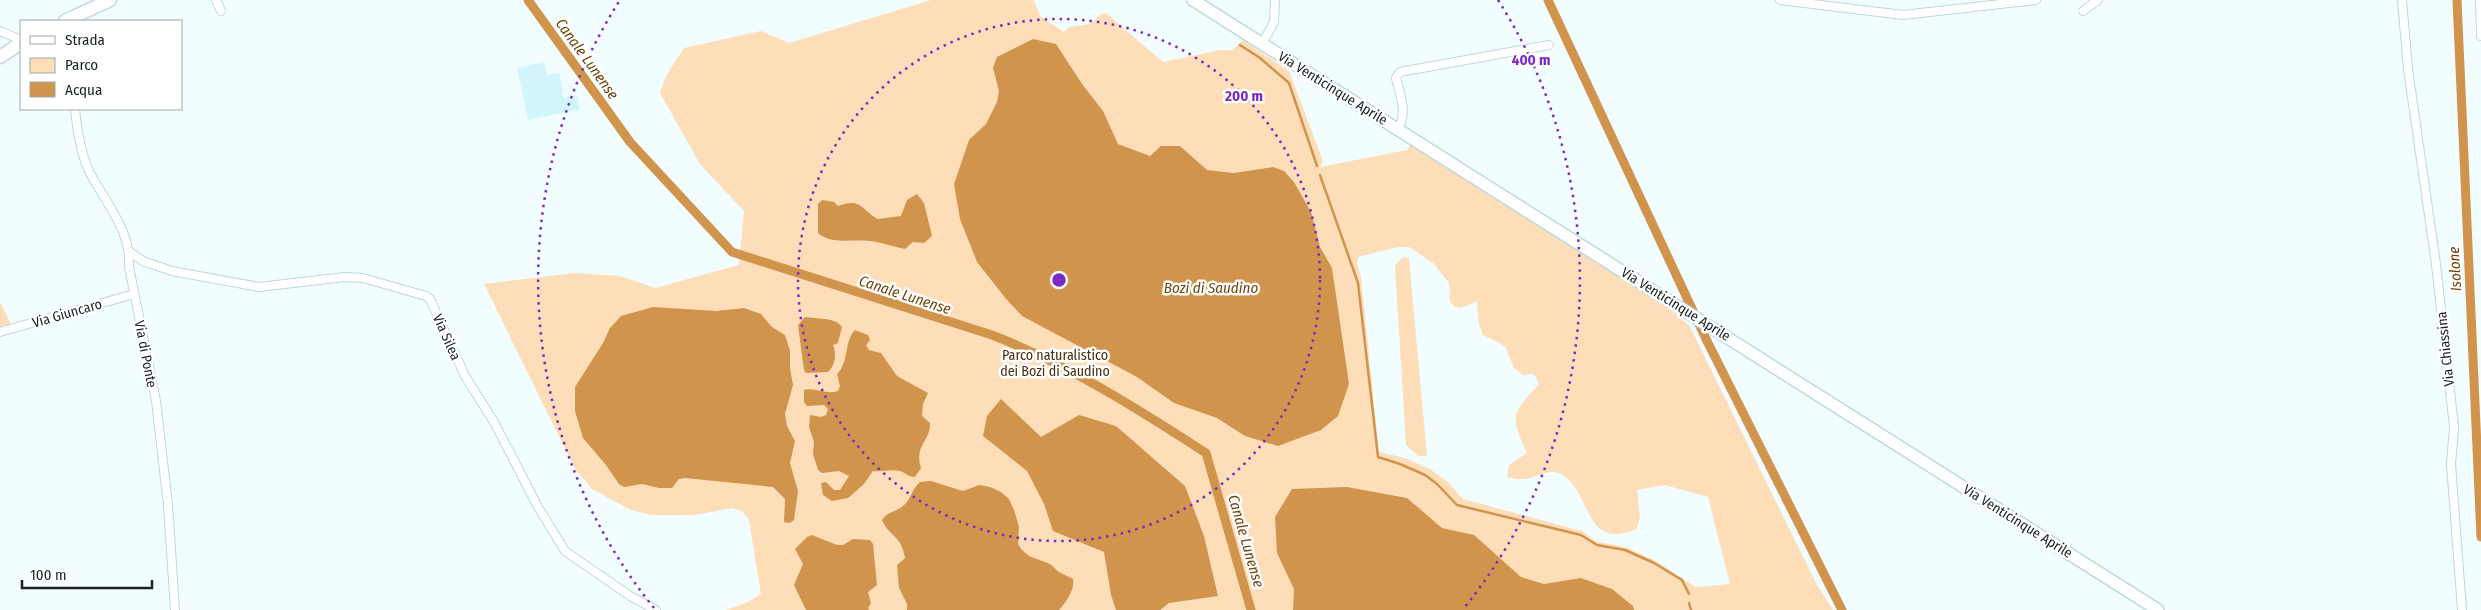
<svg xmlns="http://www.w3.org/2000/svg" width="2481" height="610" viewBox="0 0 2481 610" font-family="'Fira Sans Condensed',sans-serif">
	<rect width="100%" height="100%" fill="#f2fdff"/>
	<!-- built -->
	<path fill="#d1f6fe" d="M544,62L547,75L559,73L564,98L577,95L580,109L528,120L517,68Z"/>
	<!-- green -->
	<g fill="#feddb9" fill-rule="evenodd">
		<path d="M931,0H1034L1040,16L1064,32C1069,24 1079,27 1088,24C1095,22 1098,14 1106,13L1163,62L1220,50H1232L1243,40L1289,71L1323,161L1320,167L1407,150L1410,145L1665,306L1689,325L1817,585L1833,610H726L748,602L761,594L749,520L742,511L732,508L695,515H651L631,510L592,489L575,469L484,284L574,273L620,276L655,288L739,265L744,211L700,164L660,93L666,76L684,48L761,31L789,43ZM1398,247H1409L1433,263L1449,283L1450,301L1454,307L1460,308L1477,302L1479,324L1483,335L1505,346L1514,368L1523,375L1534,374L1539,384C1511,415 1510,415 1527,453L1509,465L1507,477C1515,479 1522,480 1530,478C1541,475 1551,468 1563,475C1592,494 1584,551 1636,529L1640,518L1637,490L1665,485L1708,497L1730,584L1701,587L1694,586L1656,561L1628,548L1596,541L1582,531L1463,499L1448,482L1430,469L1405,458L1379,452L1361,277L1357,263L1358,257Z"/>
		<path d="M1403,257L1409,258L1427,456H1419L1406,445L1395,266Z"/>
		<path d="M0,302L12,326L0,329Z"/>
	</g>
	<!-- water -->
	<g fill="#d0944c">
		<path d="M1033,39L1056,44L1082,84L1103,111L1118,144L1150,156L1161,146H1180L1207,170L1234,173L1273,167L1284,171L1294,182L1311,212L1320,247L1332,268L1349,384L1338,416L1321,430L1278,446L1245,436L1217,418L1174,403L1137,377L1022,316L1007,300L977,262L960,219L954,184L969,140L986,124L997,102L999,91L993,68L997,57Z"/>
		<path d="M917,194L924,203L932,236L924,243L913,242L905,249C893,247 882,242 870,241C854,239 831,245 818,233V204L822,200L834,202L838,206C862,197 861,210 878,219L901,216L907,200Z"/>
		<path d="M653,307L716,311L744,308L761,314L772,327L785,335L790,351V368L793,385L785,414L787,426L795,441L790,463L798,491L794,520L790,523L784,522L785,499L773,487L685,478L679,479L672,488H659L642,484L624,487L619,484L606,465L583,438L575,411V387L603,343L610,328L621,316Z"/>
		<path d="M805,317C816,319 836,317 842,327L838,343L833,345C837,354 835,366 828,372L806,373L804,370L798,325Z"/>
		<path d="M855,330L868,335L870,340L866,345L869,350L881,353L897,376L928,393L923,404L922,416L930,423C931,441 914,444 921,468L915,477C908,477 906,473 900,471C893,469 881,472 873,471L864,484L848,498L832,501L823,495L821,483L826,482L834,490H840L849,476L839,471L822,473L818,470L813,454L814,442L809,427L810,415L821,417L826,415L828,409L824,405L807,406L804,402V390C815,387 826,395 838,391L840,386L837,374C849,363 844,341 855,330Z"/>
		<path d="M1001,399L1041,437L1079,415L1116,426L1185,486L1204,536L1218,596L1169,603L1160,610H1116L1111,595L1104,552L1053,531L1044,504L1027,471L983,436L987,416Z"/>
		<path d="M931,481L963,491L979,485L990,487L1001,492L1009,499L1014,510L1019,527L1018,544L1021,549L1029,556L1050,564L1059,572L1073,579C1075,590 1066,602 1059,610H907V604L899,588L897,565L905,558C901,534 890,538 882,520C887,512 895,512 903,506C910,501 912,489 920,482Z"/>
		<path d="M1347,487L1407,498L1442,528L1474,535L1521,577L1544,584L1581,578L1612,589L1633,606L1634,610H1293L1294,589L1277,553L1275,517L1292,489Z"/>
		<path d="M812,535L837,545H843L853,539L870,540L873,544L877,585L868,592L871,603L868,608L869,610H806L794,585L803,564L795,549L807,537Z"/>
	</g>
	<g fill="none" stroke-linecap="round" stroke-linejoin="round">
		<!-- stream -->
		<g stroke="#d0944c" stroke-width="2.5">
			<path d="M1240,45L1260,58L1289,83L1317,166"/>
			<path d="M1320,175L1358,283L1378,457L1400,464L1425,475L1437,484L1457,505L1581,535L1597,545L1625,550L1654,563L1682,580L1689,594"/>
			<path d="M1689,603L1691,610"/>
		</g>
		<!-- canal -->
		<g stroke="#d0944c" stroke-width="9">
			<path d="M528,0L630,142L732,252L992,335C1067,364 1138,409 1206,453L1251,610"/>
			<path d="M1548,0L1707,341L1842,610"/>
			<path d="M2457,0L2481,537"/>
		</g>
		<defs>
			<g id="street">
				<path d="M216,0L221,11"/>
				<path d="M1780,0L1903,15L2036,0"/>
				<path d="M2402,0L2408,69L2436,264L2454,427L2451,464L2462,610"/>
				<path d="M2480,0L2481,36"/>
				<path d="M2083,11L2098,0"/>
				<path d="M0,31L21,40"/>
				<path d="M1262,44L1274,22L1275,0"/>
				<path d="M75,109C77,129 80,150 88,169C103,200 132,230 129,267L156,401L168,505L175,610"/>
				<path d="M1398,128C1408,113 1400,95 1396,78L1400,72L1549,45"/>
				<path d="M130,252L143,261L172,271L259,287L345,277L363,278L426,296L430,299L465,376L494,422L538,507L565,551L630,596L656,610"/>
				<path d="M0,332L134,294"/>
			</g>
			<path id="secondary" d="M1193,0L2158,610"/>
			<g id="primary">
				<path d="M65,21L110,0"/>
				<path d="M0,57L21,43"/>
			</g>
		</defs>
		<!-- street casing -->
		<use href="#street" stroke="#bdd8de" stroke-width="10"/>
		<!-- secondary casing -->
		<use href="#secondary" stroke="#bdd8de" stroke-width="14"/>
		<!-- primary casing -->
		<use href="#primary" stroke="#bdd8de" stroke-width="15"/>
		<!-- street -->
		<use href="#street" stroke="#fff" stroke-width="8"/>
		<!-- secondary -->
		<use href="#secondary" stroke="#fff" stroke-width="11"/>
		<!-- primary -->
		<use href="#primary" stroke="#fff" stroke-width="12"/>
	</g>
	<!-- distance rings -->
	<g fill="none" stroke="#7b2cbf" stroke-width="2.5" stroke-dasharray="2.5 5">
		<circle cx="1059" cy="280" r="261"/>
		<path d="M654 608A521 521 0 0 1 620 0M1498 0A521 521 0 0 1 1464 608"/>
	</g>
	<g text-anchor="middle" stroke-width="5" stroke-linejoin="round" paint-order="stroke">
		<!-- street labels -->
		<g font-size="14" fill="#192325" stroke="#fff">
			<text transform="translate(1333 88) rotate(32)" y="5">Via Venticinque Aprile</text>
			<text transform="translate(1676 304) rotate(32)" y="5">Via Venticinque Aprile</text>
			<text transform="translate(67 313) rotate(-16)" y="5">Via Giuncaro</text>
			<text transform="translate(447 337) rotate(66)" y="5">Via Silea</text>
			<text transform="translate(2445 349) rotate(-96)" y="5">Via Chiassina</text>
			<text transform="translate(146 354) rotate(79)" y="5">Via di Ponte</text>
			<text transform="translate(2018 521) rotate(32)" y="5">Via Venticinque Aprile</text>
		</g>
		<!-- park labels -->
		<g font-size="14" fill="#482f10" stroke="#fff">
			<text x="1055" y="360">Parco naturalistico<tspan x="1055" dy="16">dei Bozi di Saudino</tspan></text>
		</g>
		<!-- water labels -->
		<g font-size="15" font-style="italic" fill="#6e460d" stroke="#fff">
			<text transform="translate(587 59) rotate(54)" y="5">Canale Lunense</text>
			<text transform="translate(2455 269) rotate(-93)" y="5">Isolone</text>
			<text x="1211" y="293">Bozi di Saudino</text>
			<text transform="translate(905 295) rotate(18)" y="5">Canale Lunense</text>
			<text transform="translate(1246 541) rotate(74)" y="5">Canale Lunense</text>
		</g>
	</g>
	<circle cx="1059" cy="280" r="8" fill="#7b2cbf" stroke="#fff" stroke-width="2.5"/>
	<g font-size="15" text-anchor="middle" font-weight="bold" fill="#7b2cbf" stroke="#fff" stroke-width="5" stroke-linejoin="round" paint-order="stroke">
		<text x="1531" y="65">400 m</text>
		<text x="1244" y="101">200 m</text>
	</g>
	<!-- legend -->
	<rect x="20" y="20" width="162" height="90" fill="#ffffff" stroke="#a3a7a8"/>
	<rect x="30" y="36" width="25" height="8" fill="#ffffff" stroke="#a3a7a8"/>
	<text x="65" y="45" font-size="15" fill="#192325">Strada</text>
	<rect x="30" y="58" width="25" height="15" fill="#feddb9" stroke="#a3a7a8"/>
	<text x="65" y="70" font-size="15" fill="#192325">Parco</text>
	<rect x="30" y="82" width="25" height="15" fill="#d0944c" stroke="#a3a7a8"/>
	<text x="65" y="95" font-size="15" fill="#192325">Acqua</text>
	<!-- scale -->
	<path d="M22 580v8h130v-8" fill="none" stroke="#192325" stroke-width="2.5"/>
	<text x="30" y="580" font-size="15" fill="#192325" stroke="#ffffff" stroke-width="4" paint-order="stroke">100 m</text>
</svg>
